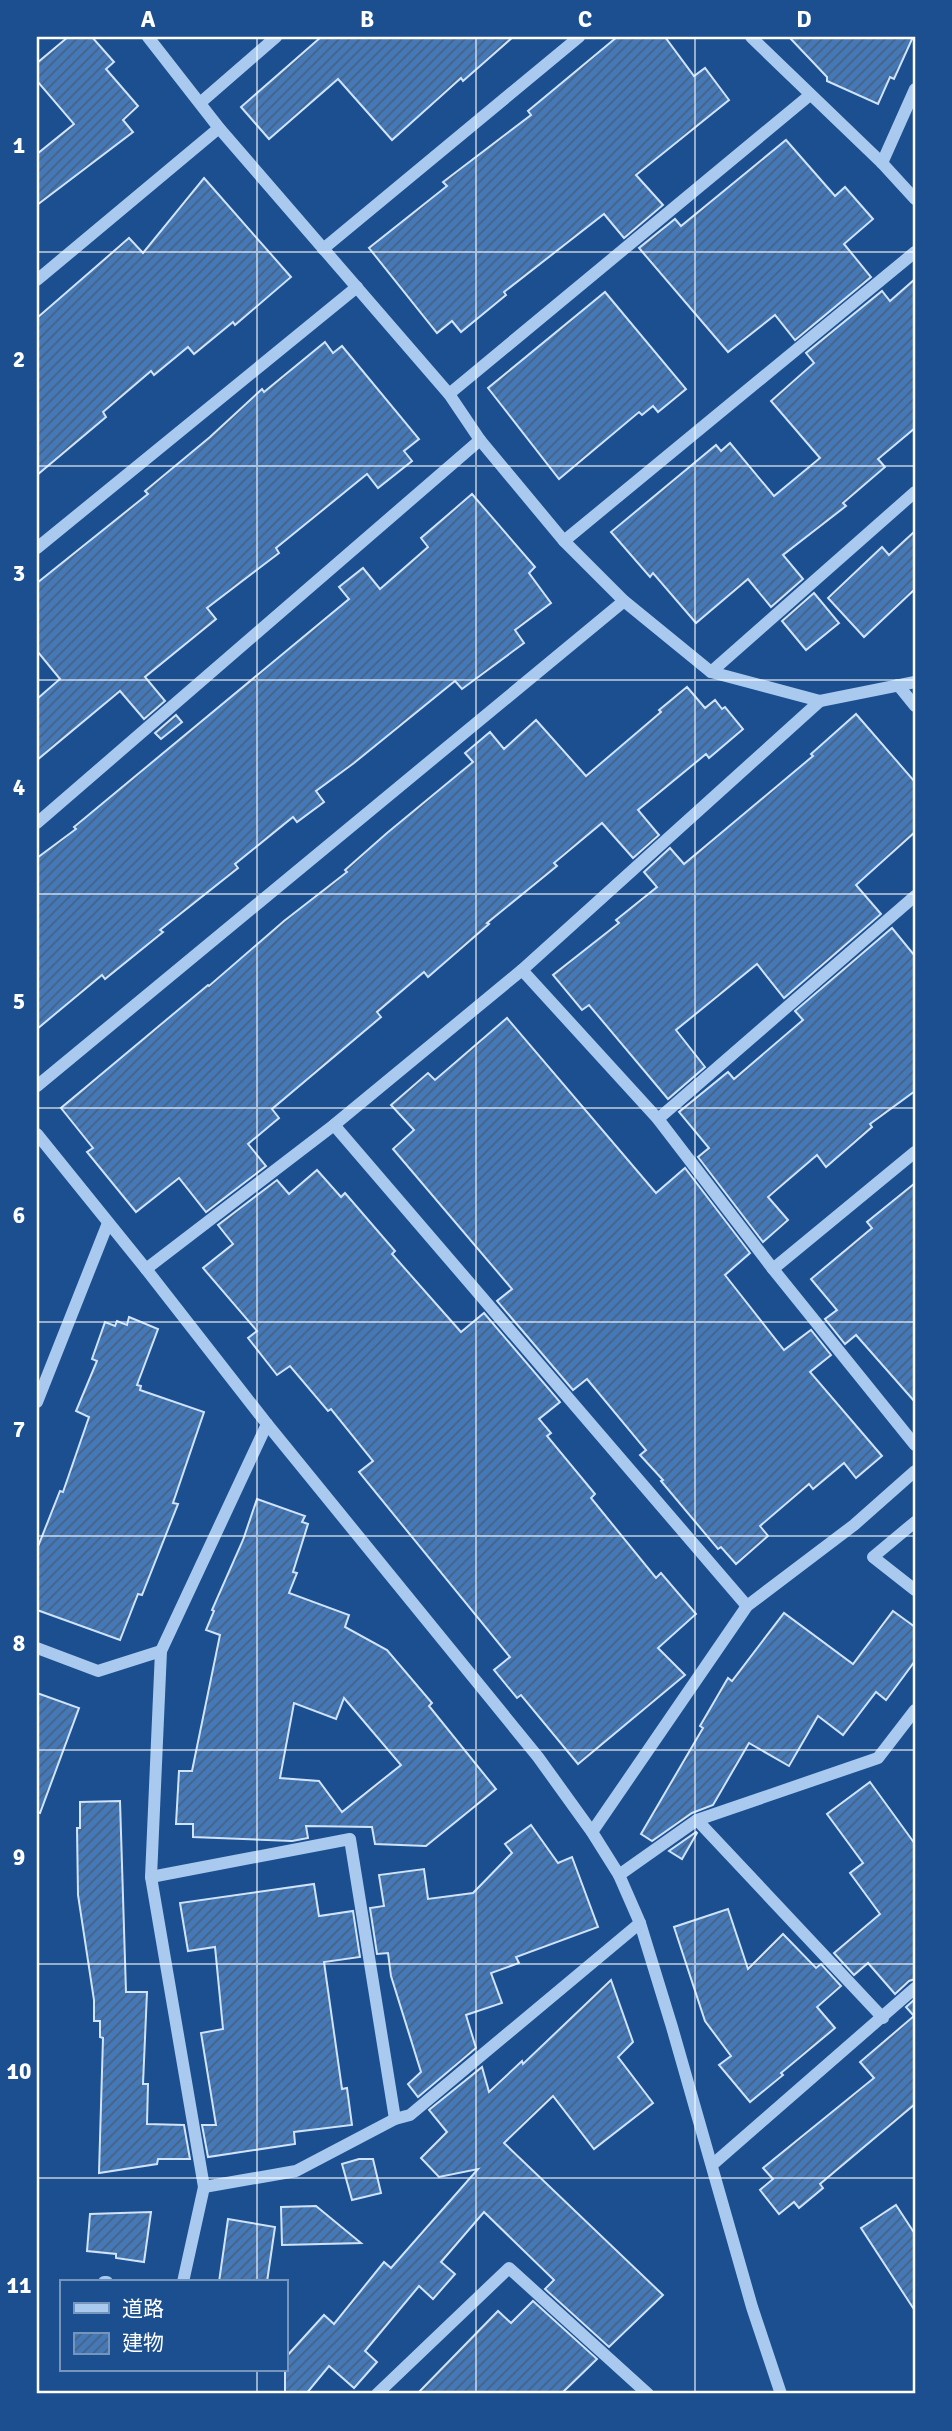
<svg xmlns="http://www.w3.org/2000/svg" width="952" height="2431" viewBox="0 0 952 2431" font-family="Signika,'Noto Sans JP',sans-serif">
	<defs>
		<pattern id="building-hatch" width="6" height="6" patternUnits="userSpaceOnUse" patternTransform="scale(1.75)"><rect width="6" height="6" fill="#4478b7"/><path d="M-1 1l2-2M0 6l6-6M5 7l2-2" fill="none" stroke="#486282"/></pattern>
	</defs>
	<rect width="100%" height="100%" fill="#1b4f8f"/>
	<!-- building -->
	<g fill="url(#building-hatch)" stroke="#cfe3fa" stroke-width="2" fill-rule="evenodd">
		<path d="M68,37H92L114,62L106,69L138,106L123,120L133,132L37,205V154L74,124L37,81V63Z"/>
		<path d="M321,37H513L463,81L461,78L392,140L338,79L269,139L241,107Z"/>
		<path d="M617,37H665L694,76L705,68L729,100L636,175L663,205L624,238L604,214L504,292L506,295L461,332L452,321L437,333L369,248L447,186L443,182L531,115L528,111Z"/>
		<path d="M789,37H913L894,79L890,77L878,104L827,81V77Z"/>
		<path d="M786,140L835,196L845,187L873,219L844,244L871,277L795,340L775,315L728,352L639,248L675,219L681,226Z"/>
		<path d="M204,178L291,277L235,325L233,322L194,354L188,347L154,375L151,371L103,412L106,417L37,475V318L129,238L143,253Z"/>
		<path d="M915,279V428L878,459L885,467L843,503L846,506L783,555L803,579L771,607L748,579L696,623L653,573L650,577L611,532L716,445L721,451L730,443L774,496L820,458L771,401L814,363L806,353L882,291L890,301Z"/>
		<path d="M605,292L686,389L658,412L653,406L642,415L639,412L559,479L488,388Z"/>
		<path d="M325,342L333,353L342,346L419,439L404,451L412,461L378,488L367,474L276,548L279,553L207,608L216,619L145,677L165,701L144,719L120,691L37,760V699L60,679L37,651V583L148,494L145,491L210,437L262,389L264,392Z"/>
		<path d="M472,494L535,567L529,573L551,603L515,630L524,643L462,689L455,681L354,763L316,791L324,802L297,822L293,817L235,864L238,868L160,930L163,932L105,979L102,975L37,1029V858L76,829L74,827L349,599L339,587L363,568L380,589L428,547L421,538Z"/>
		<path d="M915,531V589L864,637L828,598L882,547L889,555Z"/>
		<path d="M814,593L839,623L806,650L782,621Z"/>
		<path d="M687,687L705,708L715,700L722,709L725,707L743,729L709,758L706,754L638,810L659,835L633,858L602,823L554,863L557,866L487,923L489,924L428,977L424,972L377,1012L381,1017L272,1109L279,1118L248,1144L266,1166L206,1212L179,1178L136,1212L87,1152L93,1148L61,1108L208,985L209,986L284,921L347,872L345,870L387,833L473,762L465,753L490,732L504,749L536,720L586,776L661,712L659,710Z"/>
		<path d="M856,714L915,782V832L856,885L881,914L784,998L757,964L676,1030L705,1067L668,1099L589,1005L582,1010L553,975L619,923L616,920L657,887L644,872L670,848L684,864L813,756L811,754Z"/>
		<path d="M176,715L182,722L161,739L155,733Z"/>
		<path d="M892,928L915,956V1091L870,1124L872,1127L826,1167L817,1155L768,1197L788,1220L763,1242L698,1157L709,1148L679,1112L728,1072L734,1079L803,1020L795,1011Z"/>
		<path d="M507,1018L656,1193L685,1168L750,1253L725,1275L784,1350L811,1330L831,1355L810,1372L882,1456L856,1478L844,1463L813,1489L809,1484L760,1526L768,1536L736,1564L721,1547L718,1549L661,1481L663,1480L640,1455L646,1450L587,1379L573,1390L497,1301L512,1289L393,1149L414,1130L391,1105L428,1073L435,1080Z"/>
		<path d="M317,1170L341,1197L345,1193L395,1251L392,1254L461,1332L484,1313L560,1402L539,1419L551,1433L547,1436L595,1494L591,1498L656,1578L661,1573L696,1614L658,1648L685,1675L578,1764L521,1695L517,1698L494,1670L510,1657L359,1472L373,1461L331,1409L328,1411L290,1366L277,1375L248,1338L257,1331L203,1268L233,1244L218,1225L277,1180L289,1194Z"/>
		<path d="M915,1183V1402L856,1335L845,1344L825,1319L837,1310L811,1279L872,1228L867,1222Z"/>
		<path d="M129,1317L158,1329L137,1385L141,1386L140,1390L204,1412L173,1503L178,1504L142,1595L138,1594L120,1640L37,1610V1549L60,1491L63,1492L89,1417L76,1411L97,1361L92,1359L105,1322L115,1326L117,1321L127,1325Z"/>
		<path d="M257,1499L305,1516L302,1522L308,1524L293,1572L297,1573L289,1593L349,1615L345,1627L387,1650L432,1703L429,1706L496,1789L426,1846L375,1844L372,1827L306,1826L308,1838L292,1841L193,1837V1824H176L179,1771H192L220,1635L206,1630L214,1611L212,1610L243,1540ZM344,1698L401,1765L342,1812L319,1781L280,1778L294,1703L336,1719Z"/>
		<path d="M893,1611L915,1627V1661L886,1700L876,1692L843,1735L818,1716L789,1766L749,1743L713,1805L692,1813L652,1841L641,1834L703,1728L700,1726L728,1678L732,1681L784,1613L853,1664Z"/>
		<path d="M37,1693L79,1708L40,1813L37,1812Z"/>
		<path d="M870,1782L915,1844V1979L909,1981L895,1994L868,1963L854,1975L834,1953L880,1914L850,1873L863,1863L827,1814Z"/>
		<path d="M120,1801L126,1992H147L143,2084H148L147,2124L184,2125L190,2159H158L157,2164L99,2173L103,2038L100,2037V2021H94V2000L78,1895L77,1828H80V1802Z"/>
		<path d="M531,1825L558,1863L572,1857L598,1927L516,1957L519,1963L491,1973L502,2003L466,2015L476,2048L418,2097L408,2084L421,2072L391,1976L388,1953L377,1954L370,1908L384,1906L379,1875L424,1869L428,1899L473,1893L512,1853L505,1844Z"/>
		<path d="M696,1832L697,1833L682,1859L669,1851Z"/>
		<path d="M314,1884L319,1916L353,1911L360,1957L324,1962L342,2089L347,2088L352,2125L294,2132L295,2144L208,2157L202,2125H216L201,2033L223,2029L215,1947L188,1951L180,1903Z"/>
		<path d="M728,1909L748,1969L783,1934L816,1968L821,1964L841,1986L817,2007L835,2028L781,2073L783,2075L750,2102L719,2065L731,2056L705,2021L674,1927Z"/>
		<path d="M611,1980L633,2042L618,2057L653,2103L594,2149L553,2096L504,2143L663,2295L609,2347L545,2289L554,2280L484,2212L441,2262L455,2274L433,2299L419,2286L365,2351L377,2362L354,2388L329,2366L306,2394H285V2358L324,2315L334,2324L384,2262L391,2268L478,2169L439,2177L421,2158L447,2132L429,2110L482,2067L489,2092L522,2061L523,2064Z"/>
		<path d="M915,1999V2104L820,2184L823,2188L799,2208L794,2202L779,2214L760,2190L773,2179L763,2168L874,2078L860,2062L914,2016L906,2007Z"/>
		<path d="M359,2159H373L381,2193L352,2200L342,2164Z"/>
		<path d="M896,2205L915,2234V2311L861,2228Z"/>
		<path d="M316,2206L361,2243L282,2245L281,2207Z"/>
		<path d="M151,2212L144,2262L116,2258V2254L87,2251L90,2214Z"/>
		<path d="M228,2219L275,2227L267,2282H219Z"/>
		<path d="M533,2301L597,2359L561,2394H417L498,2311L511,2323Z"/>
	</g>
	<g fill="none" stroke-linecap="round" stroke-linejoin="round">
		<!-- minor -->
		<g stroke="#a9c9ee" stroke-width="12">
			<path d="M148,37L219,128L449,394L480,440L564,541L624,601L711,672L820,701L915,682"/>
			<path d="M751,37L882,163L915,199"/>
			<path d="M200,103L276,37"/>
			<path d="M882,163L915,89"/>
			<path d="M323,249L579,37"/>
			<path d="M37,280L219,128"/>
			<path d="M449,394L810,95"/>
			<path d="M564,541L915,252"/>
			<path d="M37,548L357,287"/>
			<path d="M711,672L915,492"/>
			<path d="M898,685L915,706"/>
			<path d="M37,823L480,440"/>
			<path d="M522,970L658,1119L773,1269L915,1445"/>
			<path d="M37,1086L624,601"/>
			<path d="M658,1119L915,896"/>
			<path d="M334,1125L747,1606"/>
			<path d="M37,1134L146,1269L267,1424L538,1757L592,1832L619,1875L640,1923L672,2027L752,2307L781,2394"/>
			<path d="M146,1269L334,1125L522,970L820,701"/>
			<path d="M773,1269L915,1152"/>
			<path d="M37,1402L108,1223"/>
			<path d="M915,1522L873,1557L915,1590"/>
			<path d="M37,1648L98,1671L161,1651L151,1877L204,2187L296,2171L395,2119L410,2115L640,1923"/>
			<path d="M161,1651L267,1424"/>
			<path d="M697,1820L883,2018"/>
			<path d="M592,1832L747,1606L854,1525L915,1471"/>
			<path d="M619,1875L697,1820L878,1758L915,1710"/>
			<path d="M151,1877L350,1839L395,2119"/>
			<path d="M712,2165L915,1988"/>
			<path d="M104,2282H107"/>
			<path d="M183,2282L204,2187"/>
			<path d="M377,2394L509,2268L648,2394"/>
		</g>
	</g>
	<!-- grid -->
	<path fill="none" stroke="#fff" stroke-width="2" stroke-opacity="0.55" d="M257,37V2282M476,37V2394M695,37V2394M37,252H915M37,466H915M37,680H915M37,894H915M37,1108H915M37,1322H915M37,1536H915M37,1750H915M37,1964H915M37,2178H915M257,2370V2394"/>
	<!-- border -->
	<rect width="952" height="2431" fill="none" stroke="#1b4f8f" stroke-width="77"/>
	<!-- legend -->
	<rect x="60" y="2280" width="228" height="91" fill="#1b4f8f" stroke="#7695bc" stroke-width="2"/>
	<rect x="74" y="2303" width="35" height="10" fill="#a9c9ee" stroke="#7695bc" stroke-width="2"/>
	<text x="122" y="2316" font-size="21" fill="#ffffff">道路</text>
	<rect x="74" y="2333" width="35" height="21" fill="url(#building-hatch)" stroke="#7695bc" stroke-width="2"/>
	<text x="122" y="2350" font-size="21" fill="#ffffff">建物</text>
	<rect x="38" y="38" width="876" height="2354" fill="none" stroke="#fff" stroke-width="2.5"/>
	<g font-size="23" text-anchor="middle" font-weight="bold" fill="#fff">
		<text x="148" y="27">A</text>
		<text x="367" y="27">B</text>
		<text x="585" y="27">C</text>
		<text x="804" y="27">D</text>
		<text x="19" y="153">1</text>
		<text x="19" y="367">2</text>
		<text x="19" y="581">3</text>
		<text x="19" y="795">4</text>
		<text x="19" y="1009">5</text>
		<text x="19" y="1223">6</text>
		<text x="19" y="1437">7</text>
		<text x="19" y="1651">8</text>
		<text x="19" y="1865">9</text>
		<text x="19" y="2079">10</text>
		<text x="19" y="2293">11</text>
	</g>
</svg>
